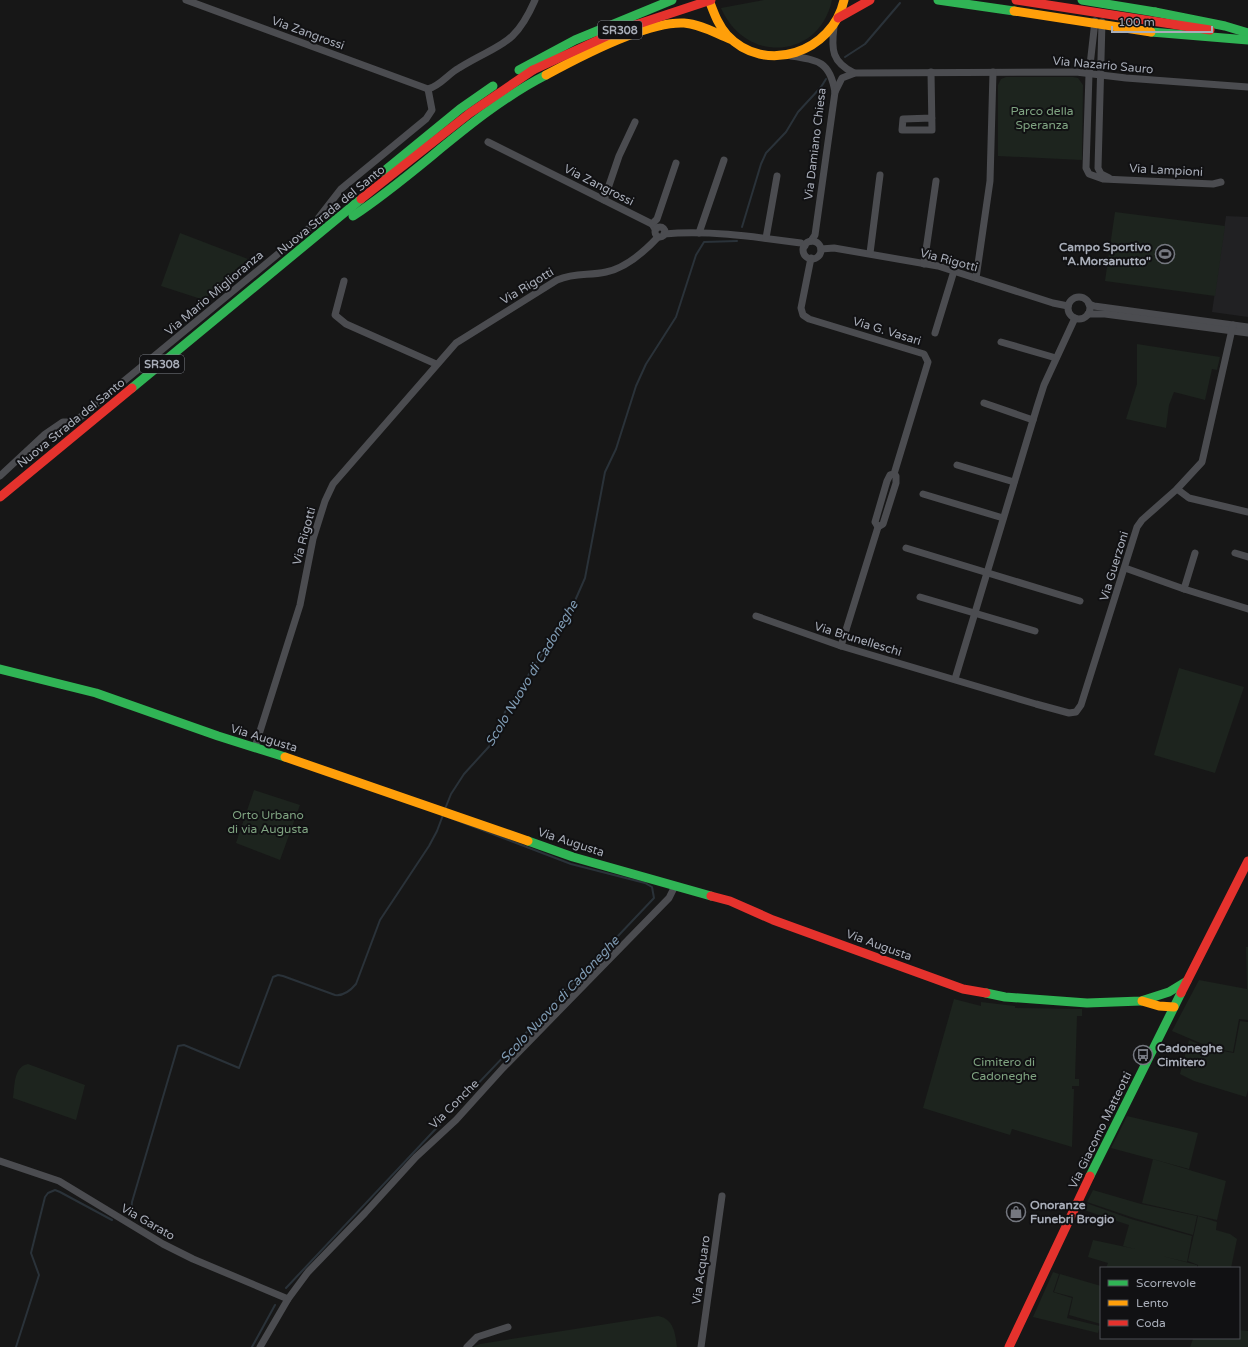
<svg xmlns="http://www.w3.org/2000/svg" width="1248" height="1347" viewBox="0 0 1248 1347" font-family="'Varela Round',sans-serif">
	<rect width="100%" height="100%" fill="#171717"/>
	<!-- built -->
	<path fill="#212123" d="M1226,216L1248,217V317L1212,312Z"/>
	<!-- green -->
	<g fill="#1d241e">
		<path d="M764,0H832C819,60 745,64 721,8Z"/>
		<path d="M1006,77H1073L1078,78L1083,85L1082,160L998,156V85L1001,79Z"/>
		<path d="M1115,212L1225,226L1215,296L1105,281Z"/>
		<path d="M180,233L248,259L204,300L161,286Z"/>
		<path d="M1137,344L1220,357L1217,370L1212,369L1205,400L1174,392L1169,405L1166,428L1126,419L1137,384Z"/>
		<path d="M1179,668L1244,687L1215,773L1154,755Z"/>
		<path d="M254,790L300,805L280,860L236,843Z"/>
		<path d="M1246,947H1248V1020L1239,1019L1233,1052L1212,1048L1172,1031L1199,980L1247,989Z"/>
		<path d="M954,999L981,1006V1002L1015,1006V1008L1082,1009V1016H1077L1075,1079H1079V1086H1072V1089H1074L1072,1147L1012,1129L1010,1135L923,1108Z"/>
		<path d="M1240,1021L1248,1022V1090L1246,1097L1194,1081L1180,1074L1189,1040L1211,1049L1234,1053Z"/>
		<path d="M28,1064L85,1085L76,1120L13,1098C15,1086 13,1067 28,1064Z"/>
		<path d="M1127,1116L1198,1133L1189,1169L1111,1148Z"/>
		<path d="M1153,1159L1226,1181L1217,1220L1142,1203Z"/>
		<path d="M1093,1190L1141,1204L1197,1216L1193,1235L1134,1218L1087,1202Z"/>
		<path d="M1086,1203L1131,1219L1192,1236L1187,1262L1162,1256L1197,1265V1268H1106L1108,1263L1088,1257L1093,1240L1135,1249L1123,1246L1129,1225L1084,1210Z"/>
		<path d="M1198,1216L1217,1222L1216,1230L1230,1234L1237,1239L1231,1268H1198V1265L1188,1261Z"/>
		<path d="M1053,1272L1059,1274L1053,1292L1072,1298L1067,1318L1100,1326L1098,1333L1033,1317Z"/>
		<path d="M1060,1274L1101,1286V1324L1069,1315L1073,1297L1054,1292Z"/>
		<path d="M658,1316C674,1319 675,1333 677,1347H473L480,1344Z"/>
		<path d="M1239,1330L1248,1331V1347H1190L1193,1339L1239,1338Z"/>
	</g>
	<g fill="none" stroke-linecap="round" stroke-linejoin="round">
		<!-- stream -->
		<g stroke="#2a3239" stroke-width="2">
			<path d="M845,57L865,44L900,3"/>
			<path d="M742,227L761,164L766,153L786,132L798,112L821,87L826,79"/>
			<path d="M445,809L451,794L464,774L495,740L505,712L574,603L585,578L605,472L616,449L636,386L646,364L676,317L696,255L704,242L737,241"/>
			<path d="M448,817L571,864L645,883L652,887L654,898L452,1111"/>
			<path d="M131,1213L132,1202L178,1046L184,1045L239,1068L273,977L278,975L283,976L335,995C343,996 351,990 356,984L380,920L429,846L437,831L443,815"/>
			<path d="M286,1288L445,1119"/>
			<path d="M16,1347L39,1275L31,1253L45,1197L48,1193L55,1190L60,1192L112,1220"/>
			<path d="M252,1347L275,1305"/>
		</g>
		<!-- street -->
		<g stroke="#4b4c50" stroke-width="7">
			<path d="M186,0L428,89C440,86 448,74 459,68C499,43 514,48 535,0"/>
			<path d="M1095,21L1089,74L1086,168L1089,174L1103,179L1213,184L1221,182"/>
			<path d="M1102,22L1098,168L1101,174L1109,178"/>
			<path d="M834,27C831,50 832,62 854,73"/>
			<path d="M791,56C819,60 830,62 835,92L815,235L811,241"/>
			<path d="M931,72L932,130H902L903,119L932,118"/>
			<path d="M835,92L842,78L855,73L1076,72L1126,78L1248,87"/>
			<path d="M488,142L652,224L655,229"/>
			<path d="M604,200L619,156L635,122"/>
			<path d="M652,224L657,219L676,163"/>
			<circle cx="660" cy="232" r="5"/>
			<path d="M699,233L724,160"/>
			<path d="M664,234C710,230 756,237 801,243L805,246"/>
			<path d="M766,238L777,176"/>
			<circle cx="812" cy="250" r="9"/>
			<path d="M821,249L834,248L938,266L1053,303L1068,306"/>
			<path d="M870,253L880,175"/>
			<path d="M811,258L801,308L803,315L809,319L924,354L928,362L894,474L890,475L887,481L875,522L878,527L841,646"/>
			<path d="M924,264L936,181"/>
			<path d="M976,278L990,181L993,72"/>
			<path d="M344,281L335,315L346,324L436,364"/>
			<circle cx="1079" cy="308" r="11"/>
			<path d="M1089,304L1094,306L1248,327"/>
			<path d="M1088,314H1105L1248,333"/>
			<path d="M935,333L954,271"/>
			<path d="M1001,342L1056,358"/>
			<path d="M984,403L1033,420"/>
			<path d="M957,465L1014,482"/>
			<path d="M0,476L44,435L63,422H70L78,419L313,225L341,189L426,119L432,110L428,89"/>
			<path d="M1177,489L1189,498L1248,512"/>
			<path d="M923,494L1003,518"/>
			<path d="M878,527L883,524L896,483V476L894,474"/>
			<path d="M906,548L1080,601"/>
			<path d="M1195,553L1184,589L1248,609"/>
			<path d="M1235,553L1248,557"/>
			<path d="M1125,568L1184,589"/>
			<path d="M920,597L1035,631"/>
			<path d="M756,616L841,646L1036,704L1069,713L1076,712L1081,705L1137,527L1142,520L1177,489L1202,462L1233,325"/>
			<path d="M955,679L1037,407L1044,385L1075,318"/>
			<path d="M255,747L300,605L313,539L325,501L333,484L456,343L557,280C576,272 588,276 606,272C626,268 645,251 658,237"/>
			<path d="M0,1161L59,1181L163,1244L193,1259L288,1299"/>
			<path d="M260,1347L288,1299L308,1272L365,1213L416,1157L456,1120L503,1068L669,898L675,886"/>
			<path d="M467,1347L477,1337L508,1327"/>
			<path d="M701,1347L722,1196"/>
		</g>
		<!-- fast -->
		<g stroke="#30b455" stroke-width="9">
			<path d="M938,0L1014,11"/>
			<path d="M1155,12L1225,26L1248,33"/>
			<path d="M1151,32L1248,40"/>
			<path d="M519,70L575,40L672,0"/>
			<path d="M383,172L460,109L493,86"/>
			<path d="M353,216C420,172 474,112 546,75"/>
			<path d="M132,388L361,199"/>
			<path d="M0,669L96,693L218,736L285,757"/>
			<path d="M528,841L573,857L711,896"/>
			<path d="M986,993L1005,997L1087,1003L1141,1001L1169,992L1187,981"/>
			<path d="M1090,1176L1181,993"/>
		</g>
		<!-- slow -->
		<g stroke="#ff9f0a" stroke-width="9">
			<path d="M709,0C714,13 718,25 727,35C765,76 833,52 844,0"/>
			<path d="M546,75C579,57 647,21 684,23C700,24 715,33 730,39"/>
			<path d="M285,757L528,841"/>
			<path d="M1142,1001L1159,1006L1174,1007"/>
		</g>
		<!-- jam -->
		<g stroke="#e5322d" stroke-width="9">
			<path d="M838,18L870,0"/>
			<path d="M361,199L470,113L533,70"/>
			<path d="M0,497L132,388"/>
			<path d="M711,896L730,901L773,920L963,989L986,993"/>
			<path d="M1181,993L1248,861"/>
			<path d="M1009,1347L1090,1176"/>
		</g>
		<!-- fast-bridge -->
		<path stroke="#30b455" stroke-width="9" d="M1082,0L1155,12"/>
		<!-- slow-bridge -->
		<path stroke="#ff9f0a" stroke-width="9" d="M1014,11L1151,32"/>
		<!-- jam-bridge -->
		<g stroke="#e5322d" stroke-width="9">
			<path d="M1016,0L1210,30"/>
			<path d="M533,70L620,30L711,0"/>
		</g>
	</g>
	<!-- icons -->
	<defs>
		<symbol id="stadium-ring" viewBox="-11 -11 22 22"><circle r="9.5" fill="#111113" stroke="#757880" stroke-width="1.5"/><path d="M0-5a6.5 5 0 1 0 0 10a6.5 5 0 1 0 0-10ZM-3.5-1.8h7v3.6h-7Z" fill="#757880"/></symbol>
		<symbol id="bus-ring" viewBox="-11 -11 22 22"><circle r="9.5" fill="#111113" stroke="#757880" stroke-width="1.5"/><path d="M-5-6H5V4H4V6H2V4H-2V6H-4V4H-5ZM-3.5-4V0h7V-4ZM-3.5 1.2v1.5H-2V1.2ZM2 1.2v1.5H3.5V1.2Z" fill="#757880"/></symbol>
		<symbol id="shop-ring" viewBox="-11 -11 22 22"><circle r="9.5" fill="#111113" stroke="#757880" stroke-width="1.5"/><path d="M-5-2.5h2.3a2.7 3.5 0 0 1 5.4 0H5L5.5 6h-11ZM-1.5-2.5h3a1.5 2.3 0 0 0-3 0Z" fill="#757880"/></symbol>
	</defs>
	<g fill-rule="evenodd">
		<use href="#stadium-ring" x="1154" y="243" width="22" height="22"/>
		<use href="#bus-ring" x="1132" y="1044" width="22" height="22"/>
		<use href="#shop-ring" x="1005" y="1201" width="22" height="22"/>
	</g>
	<g text-anchor="middle" stroke-width="4" stroke-linejoin="round" paint-order="stroke">
		<!-- shield labels -->
		<g fill="#111113" stroke="#7b7e86" stroke-width="1">
			<rect x="598" y="21" width="44" height="18" rx="3"/>
			<rect x="140" y="355" width="44" height="18" rx="3"/>
		</g>
		<g font-size="11" font-weight="bold" fill="#a8adb8">
			<text x="620" y="34">SR308</text>
			<text x="162" y="368">SR308</text>
		</g>
		<!-- street labels -->
		<g font-size="12" fill="#a8adb8" stroke="#111113">
			<text transform="translate(308 33) rotate(20)" y="4">Via Zangrossi</text>
			<text transform="translate(1103 65) rotate(5)" y="4">Via Nazario Sauro</text>
			<text transform="translate(815 144) rotate(-83)" y="4">Via Damiano Chiesa</text>
			<text transform="translate(1166 170) rotate(3)" y="4">Via Lampioni</text>
			<text transform="translate(599 185) rotate(27)" y="4">Via Zangrossi</text>
			<text transform="translate(331 210) rotate(-39)" y="4">Nuova Strada del Santo</text>
			<text transform="translate(949 260) rotate(15)" y="4">Via Rigotti</text>
			<text transform="translate(527 286) rotate(-31)" y="4">Via Rigotti</text>
			<text transform="translate(214 293) rotate(-40)" y="4">Via Mario Miglioranza</text>
			<text transform="translate(887 331) rotate(17)" y="4">Via G. Vasari</text>
			<text transform="translate(71 423) rotate(-39)" y="4">Nuova Strada del Santo</text>
			<text transform="translate(304 536) rotate(-75)" y="4">Via Rigotti</text>
			<text transform="translate(1114 566) rotate(-73)" y="4">Via Guerzoni</text>
			<text transform="translate(858 639) rotate(17)" y="4">Via Brunelleschi</text>
			<text transform="translate(264 738) rotate(17)" y="4">Via Augusta</text>
			<text transform="translate(571 842) rotate(18)" y="4">Via Augusta</text>
			<text transform="translate(879 945) rotate(20)" y="4">Via Augusta</text>
			<text transform="translate(454 1104) rotate(-45)" y="4">Via Conche</text>
			<text transform="translate(1100 1130) rotate(-64)" y="4">Via Giacomo Matteotti</text>
			<text transform="translate(148 1222) rotate(30)" y="4">Via Garato</text>
			<text transform="translate(701 1270) rotate(-82)" y="4">Via Acquaro</text>
		</g>
		<!-- park labels -->
		<g font-size="12" fill="#7fa381" stroke="#111113">
			<text x="1042" y="115">Parco della<tspan x="1042" dy="14">Speranza</tspan></text>
			<text x="268" y="819">Orto Urbano<tspan x="268" dy="14">di via Augusta</tspan></text>
			<text x="1004" y="1066">Cimitero di<tspan x="1004" dy="14">Cadoneghe</tspan></text>
		</g>
		<!-- poi labels -->
		<g font-size="12" font-weight="bold" fill="#a8adb8" stroke="#111113" text-anchor="start">
			<text x="1151" y="251" text-anchor="end">Campo Sportivo<tspan x="1151" dy="14">"A.Morsanutto"</tspan></text>
			<text x="1157" y="1052">Cadoneghe<tspan x="1157" dy="14">Cimitero</tspan></text>
			<text x="1030" y="1209">Onoranze<tspan x="1030" dy="14">Funebri Brogio</tspan></text>
		</g>
		<!-- water labels -->
		<g font-size="13" font-style="italic" fill="#7f9bb3" stroke="#111113">
			<text transform="translate(531 673) rotate(-59)" y="5">Scolo Nuovo di Cadoneghe</text>
			<text transform="translate(559 999) rotate(-47)" y="5">Scolo Nuovo di Cadoneghe</text>
		</g>
	</g>
	<!-- legend -->
	<rect x="1100" y="1267" width="140" height="72" fill="#111113" stroke="#4d4f55"/>
	<rect x="1108" y="1280" width="20" height="6" fill="#30b455" stroke="#4d4f55"/>
	<text x="1136" y="1287" font-size="12" fill="#a8adb8">Scorrevole</text>
	<rect x="1108" y="1300" width="20" height="6" fill="#ff9f0a" stroke="#4d4f55"/>
	<text x="1136" y="1307" font-size="12" fill="#a8adb8">Lento</text>
	<rect x="1108" y="1320" width="20" height="6" fill="#e5322d" stroke="#4d4f55"/>
	<text x="1136" y="1327" font-size="12" fill="#a8adb8">Coda</text>
	<!-- scale -->
	<path d="M1112 26v6h100v-6" fill="none" stroke="#a8adb8" stroke-width="2"/>
	<text x="1118" y="26" font-size="12" fill="#a8adb8" stroke="#111113" stroke-width="3" paint-order="stroke">100 m</text>
</svg>
